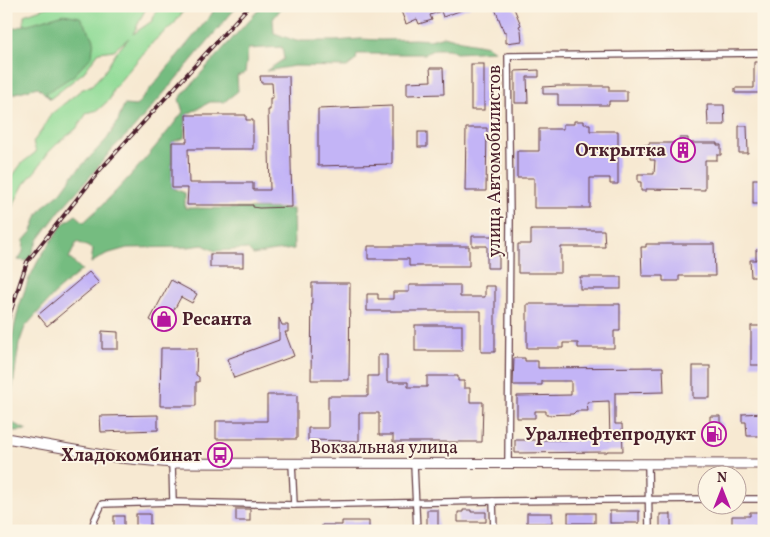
<svg xmlns="http://www.w3.org/2000/svg" width="770" height="537" viewBox="0 0 770 537" font-family="Vollkorn,serif">
	<rect width="100%" height="100%" fill="#fcf5e5"/>
	<filter id="ink" filterUnits="userSpaceOnUse"><feTurbulence type="fractalNoise" baseFrequency=".02" numOctaves="2"/><feDisplacementMap in="SourceGraphic" scale="10" xChannelSelector="R" yChannelSelector="G"/><feConvolveMatrix kernelMatrix="1 2 1 2 8 2 1 2 1" color-interpolation-filters="sRGB"/></filter>
	<filter id="wash" filterUnits="userSpaceOnUse"><feTurbulence type="fractalNoise" baseFrequency=".0096" numOctaves="4" result="noise"/><feDisplacementMap in="SourceGraphic" scale="20" xChannelSelector="R" yChannelSelector="G"/><feGaussianBlur stdDeviation="1.12" result="paint"/><feColorMatrix in="noise" values="0 0 0 0 0 0 0 0 0 0 0 0 0 0 0 0 0 1.4 0 .05"/><feComposite in="paint" operator="in"/></filter>
	<g filter="url(#wash)">
		<rect width="100%" height="100%" fill="#f7e9d2"/>
		<!-- green -->
		<path fill="#92dc98" stroke="#6e7e62" d="M50,6H147L133,34L152,21L159,6H187L174,24L154,41L113,89L110,99L98,110L87,113L76,129L59,142L48,153L37,169L24,184L6,219V185L22,163L36,152L33,142L42,130L50,115L81,90L92,85L105,71L116,53L129,38L114,50L99,52L84,72L50,99L39,82L24,26V15Z"/>
		<!-- forest -->
		<g fill="#75bc80" stroke="#606e56">
			<path d="M216,6H240L234,10L170,86L132,130L113,148L88,179L62,208L38,240L28,261L18,260L23,252L24,240L32,231L38,214L45,205L61,192L74,174L107,139L118,121L124,105L136,106L211,15Z"/>
			<path d="M262,6H283L273,19L274,33L296,41H335L361,39L381,40L415,39L430,40L444,36L462,41L488,46L495,51L456,53L449,49H435L425,54H357L356,60L347,67L294,66L266,71L284,59L282,47L248,49L245,73L237,76L238,91L224,102H210L186,115L184,138L172,142V188L185,193V208L293,209L294,249L275,251L253,255L247,249L215,251L203,245L188,247L127,248L106,254L91,263L93,249L77,242L69,258L82,270L58,290L25,327L19,344L8,421L27,430L14,431L6,430V364L19,307L28,281L39,259L63,224L76,215L84,222C121,189 153,151 183,112L179,99L210,63Z"/>
			<path d="M64,14L80,17L94,39L92,56L73,76L46,93L50,99L38,87L19,92L6,97V31C25,24 45,20 64,14Z"/>
		</g>
		<g id="blocks">
			<!-- building -->
			<g fill="#c3b4f6">
				<path d="M399,6H470V7L443,17L441,11L430,15L432,20L419,24L417,19L406,24Z"/>
				<path d="M494,6H513L521,25L519,26L521,30L522,41L506,43V31L504,32Z"/>
				<path d="M754,62H764V93H735V88H754Z"/>
				<rect x="471" y="64" width="13" height="46"/>
				<path d="M430,68H443L444,94L407,95V82L431,81Z"/>
				<path d="M539,70V77H527L528,103H515V71Z"/>
				<path d="M260,76H289L292,207L259,208L253,207V205H187L188,188H172V142H187L186,115H246V120H253V149H188L189,183H253V190H270L268,110H270V98H273L272,83H261Z"/>
				<path d="M558,86H609V91H627V101H609V105H558V94H543V87Z"/>
				<path d="M707,105H724L725,125H708Z"/>
				<path d="M392,106V164L318,166V109Z"/>
				<path d="M574,121H584V124H590V131H618V184H610V178H590V208H534V178H517V151H539V129H563V124H574Z"/>
				<path d="M739,126H747L748,153H739Z"/>
				<path d="M466,128H487L486,191H465Z"/>
				<rect x="418" y="132" width="9" height="15"/>
				<path d="M679,138H688V143H717V145H721V155H717V160H705V190L646,189V191H641V182H638V174H654L655,160H650V155H644V145H649V143H679Z"/>
				<rect x="753" y="179" width="11" height="25"/>
				<path d="M531,230H604L605,247H561V273H518V244H531Z"/>
				<path d="M472,236H499V268H487V246H472Z"/>
				<path d="M646,244H714L715,276H679V281H663V276H642L641,247H646Z"/>
				<path d="M368,246H469V266H409V259H368Z"/>
				<path d="M756,250H764V277H751L750,260H756Z"/>
				<rect x="210" y="254" width="33" height="13"/>
				<path d="M89,272L99,283L47,326L38,315Z"/>
				<rect x="580" y="277" width="41" height="12"/>
				<path d="M171,280L197,294L192,303L181,297L164,328L150,320Z"/>
				<path d="M312,283H350L349,380H311Z"/>
				<path d="M409,285H460V297H485V286H495V352H481V311H367V294H378V299H393V292H409Z"/>
				<path d="M527,304H620V331H614V348H578V343H563V348H527Z"/>
				<path d="M279,318L282,325H288V332H285L294,356L234,378L227,359L279,340Z"/>
				<rect x="415" y="325" width="47" height="26"/>
				<rect x="751" y="326" width="13" height="39"/>
				<path d="M102,331L118,332V349H102Z"/>
				<path d="M161,348H197L196,375L199,377V382H196V406H160Z"/>
				<path d="M378,355H387V382H408V387H427V376H458V381H464V388H470V402H483L482,442H393V435H379V413H359V441L308,440V428H328V396H368V376H378Z"/>
				<path d="M514,358H525V361H538V368L663,367L664,392L615,393V424H622L623,451H607V452L515,453V440H610L609,401L587,402L588,411H576L573,414L546,415V411H535V418H517V396L571,395V381H542V385H513Z"/>
				<rect x="693" y="366" width="17" height="32"/>
				<path d="M267,395H297V439H216V421H267Z"/>
				<path d="M764,413V436H747L746,422H742V414Z"/>
				<path d="M158,415V430L101,432L100,416Z"/>
				<path d="M710,416H720V423H723V439L709,438V423H710Z"/>
				<rect x="236" y="509" width="14" height="12"/>
				<rect x="427" y="510" width="11" height="21"/>
				<path d="M463,510H471V512H486V522H458V512H463Z"/>
				<rect x="610" y="511" width="29" height="12"/>
				<path d="M750,512H763V526H732V516H750Z"/>
				<rect x="527" y="513" width="25" height="10"/>
				<rect x="568" y="513" width="27" height="10"/>
				<rect x="136" y="514" width="14" height="14"/>
				<rect x="660" y="514" width="11" height="17"/>
				<rect x="114" y="516" width="10" height="15"/>
				<path d="M342,521H369V531H322V525H342Z"/>
			</g>
		</g>
	</g>
	<g filter="url(#ink)">
		<use href="#blocks" fill-opacity="0" stroke="#643d44" stroke-width="1"/>
		<g fill="none" stroke-linecap="round" stroke-linejoin="round">
			<defs>
				<g id="minor">
					<path d="M172,463L173,502"/>
					<path d="M292,463L294,505"/>
					<path d="M508,463L510,218L508,56L764,53"/>
					<path d="M648,463L649,531"/>
					<path d="M414,464L417,531"/>
					<path d="M738,499H764"/>
					<path d="M493,501L494,531"/>
					<path d="M92,531L94,521L102,504L173,502L294,505L493,501L708,499"/>
				</g>
				<path id="secondary" d="M6,438L120,458L172,463L764,464"/>
			</defs>
			<!-- minor casing -->
			<use href="#minor" stroke="#643d44" stroke-width="8"/>
			<!-- secondary casing -->
			<use href="#secondary" stroke="#643d44" stroke-width="11"/>
			<!-- minor -->
			<use href="#minor" stroke="#fff" stroke-width="5.5"/>
			<!-- secondary -->
			<use href="#secondary" stroke="#fff" stroke-width="9"/>
			<defs>
				<path id="rail" d="M6,329L9,316L27,262L100,170L249,6"/>
			</defs>
			<!-- rail casing -->
			<use href="#rail" stroke="#4a1f2b" stroke-width="4"/>
			<!-- rail -->
			<use href="#rail" stroke="#fcf5e5" stroke-width="2" stroke-dasharray="5.5" stroke-linecap="butt"/>
		</g>
	</g>
	<!-- icons -->
	<defs>
		<symbol id="building-ring" viewBox="-11 -11 22 22"><circle r="9.5" fill="#fcf5e5" stroke="#b5179e" stroke-width="1.5"/><path d="M-4-6H4V6H1V3H-1V6H-4ZM-2.5-4.3h1.7v1.8h-1.7ZM.8-4.3h1.7v1.8H.8ZM-2.5-1h1.7V.8h-1.7ZM.8-1h1.7V.8H.8Z" fill="#b5179e"/></symbol>
		<symbol id="shop-ring" viewBox="-11 -11 22 22"><circle r="9.5" fill="#fcf5e5" stroke="#b5179e" stroke-width="1.5"/><path d="M-5-2.5h2.3a2.7 3.5 0 0 1 5.4 0H5L5.5 6h-11ZM-1.5-2.5h3a1.5 2.3 0 0 0-3 0Z" fill="#b5179e"/></symbol>
		<symbol id="fuel-ring" viewBox="-11 -11 22 22"><circle r="9.5" fill="#fcf5e5" stroke="#b5179e" stroke-width="1.5"/><path d="M-5.5-6h7V0h2V4h1.3V-2.5L3-4.5l.8-.8L6-3V5H2.5V1h-1V6h-7ZM-4.2-4.7v3.2H.2V-4.7Z" fill="#b5179e"/></symbol>
		<symbol id="bus-ring" viewBox="-11 -11 22 22"><circle r="9.5" fill="#fcf5e5" stroke="#b5179e" stroke-width="1.5"/><path d="M-5-6H5V4H4V6H2V4H-2V6H-4V4H-5ZM-3.5-4V0h7V-4ZM-3.5 1.2v1.5H-2V1.2ZM2 1.2v1.5H3.5V1.2Z" fill="#b5179e"/></symbol>
	</defs>
	<g fill-rule="evenodd">
		<use href="#building-ring" x="669" y="136" width="28" height="28"/>
		<use href="#shop-ring" x="150" y="305" width="28" height="28"/>
		<use href="#fuel-ring" x="700" y="420" width="28" height="28"/>
		<use href="#bus-ring" x="206" y="441" width="28" height="28"/>
	</g>
	<g text-anchor="middle" stroke-width="4" stroke-linejoin="round" paint-order="stroke">
		<!-- poi labels -->
		<g font-size="18" font-weight="bold" fill="#4a1f2b" stroke="#fcf5e5" text-anchor="end">
			<text x="666" y="156">Открытка</text>
			<text x="182" y="325" text-anchor="start">Ресанта</text>
			<text x="696" y="440">Уралнефтепродукт</text>
			<text x="202" y="461">Хладокомбинат</text>
		</g>
		<!-- street labels -->
		<g font-size="18" fill="#4a1f2b" stroke="#fcf5e5">
			<text transform="translate(494 161) rotate(-90)" y="6">улица Автомобилистов</text>
			<text x="384" y="453">Вокзальная улица</text>
		</g>
	</g>
	<!-- margin -->
	<rect width="770" height="537" fill="none" stroke="#fcf5e5" stroke-width="25"/>
	<!-- north arrow -->
	<g transform="translate(722 490)"><circle r="24" fill="#fcf5e5" stroke="#b59f9b"/>
	<path d="M0-4L9 19L0 12L-9 19Z" fill="#b5179e"/>
	<text y="-8" font-size="14" font-weight="bold" text-anchor="middle" fill="#4a1f2b">N</text>
	</g>
</svg>
